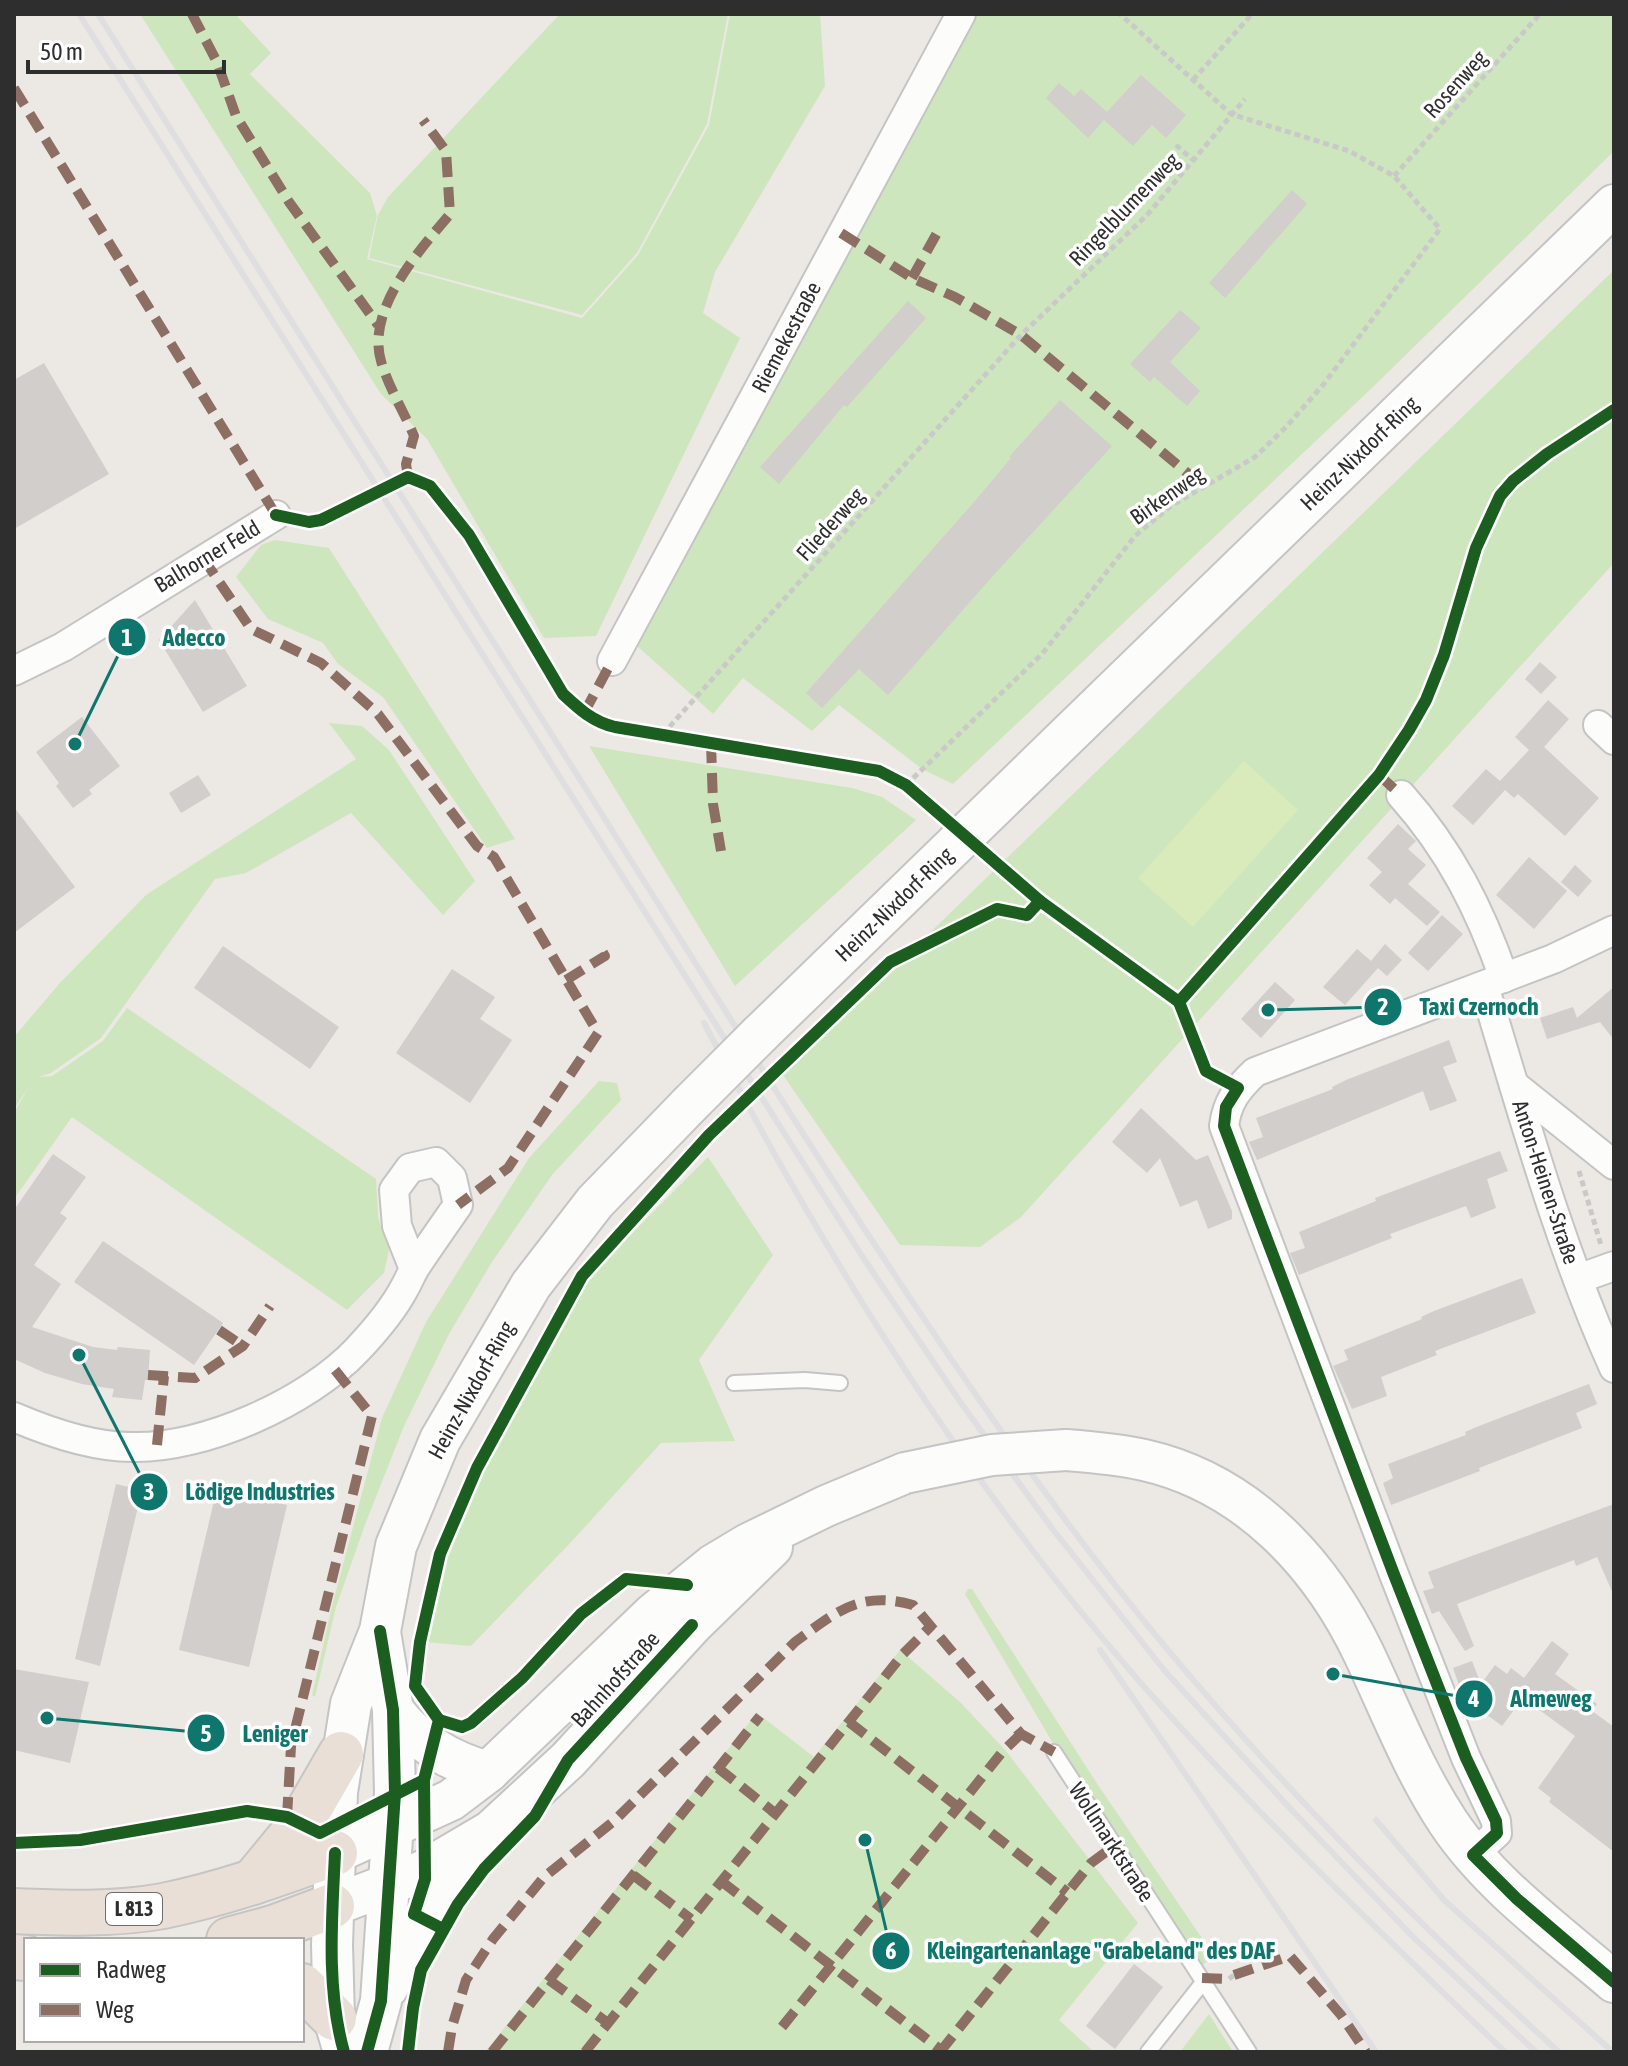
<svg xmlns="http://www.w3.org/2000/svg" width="1628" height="2066" viewBox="0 0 1628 2066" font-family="'Asap Condensed',sans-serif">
	<rect width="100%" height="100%" fill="#ece8e4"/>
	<!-- green -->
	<g fill="#cee6be">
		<path d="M140,14H235L271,53L250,74L370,193L377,216L367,259L582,318L638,255L709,125L730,14H820L825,86L715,272L703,313L740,338L596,636L544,638L427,439L381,394Z"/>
		<path d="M560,14H728L707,124L637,253L582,315L369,258L378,215L388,197Z"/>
		<path d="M976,14H1614V151L1374,386L953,784L922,769L839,705L812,731L743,678L713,714L636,645L879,181Z"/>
		<path d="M1614,270V563L1021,1217L980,1247L900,1245L783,1075Z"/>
		<path d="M275,540L329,548L515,839L487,848L383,697L338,664L323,643L268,619L236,577L261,545Z"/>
		<path d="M329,723L362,726L389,750L475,881L443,915L351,813L246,873L215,879L101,1038L51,1073L38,1077L52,1076L103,1041L127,1008L376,1179L378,1217L389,1250L384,1273L347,1310L72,1117L14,1199V1113L28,1088L14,1109V1037L59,984L146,895L356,759Z"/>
		<path d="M589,746L852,788L882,797L916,820L735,986Z"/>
		<path d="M599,1081L617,1083L621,1100L552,1175L492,1262L449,1334L404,1426L366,1522L336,1607L315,1697L312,1695L332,1606L382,1418L426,1322L529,1158Z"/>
		<path d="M708,1157L773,1255L699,1360L735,1441L661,1443L574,1539L471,1646L424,1642L445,1557L482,1470L586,1279Z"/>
		<path d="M968,1589H972L1096,1782L1214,1956L1203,1965L1057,1750L965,1594Z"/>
		<path d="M900,1650L960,1702L1006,1751L1138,1923L1059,2020L1094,2052H485L757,1713L814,1757Z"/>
		<path d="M1209,2014L1233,2052H1180Z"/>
	</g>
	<!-- pitch -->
	<path fill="#d9eabb" d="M1244,761L1298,810L1193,927L1138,878Z"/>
	<!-- building -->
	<g fill="#d1cecb">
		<path d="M1141,75L1186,115L1166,138L1152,125L1133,146L1104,120L1088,138L1046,98L1059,83L1074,96L1081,89L1107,112Z"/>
		<path d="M1292,190L1307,204L1225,298L1209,283Z"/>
		<path d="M908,301L926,318L847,407L844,405L779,484L760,467Z"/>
		<path d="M1180,310L1201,328L1170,362L1200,391L1187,406L1154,377L1150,382L1130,364Z"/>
		<path d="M44,363L109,474L14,529V380Z"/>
		<path d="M1060,400L1112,446L991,578L888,695L859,669L822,708L806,693L974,502L1011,458L1009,457Z"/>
		<path d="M195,600L247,686L203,712L159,640Z"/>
		<path d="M1540,662L1557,677L1541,694L1525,679Z"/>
		<path d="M1548,700L1569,719L1544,747L1599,798L1565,836L1518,794L1514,798L1505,790L1473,825L1452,806L1486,769L1500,781L1529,750L1515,737Z"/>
		<path d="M82,717L120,766L89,790L92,794L73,808L56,786L59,783L36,752Z"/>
		<path d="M198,775L211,795L181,813L169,793Z"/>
		<path d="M14,807L75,887L14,933Z"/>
		<path d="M1398,824L1416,841L1408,849L1426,865L1408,884L1440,912L1427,926L1395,898L1390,904L1369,885L1382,872L1367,858Z"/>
		<path d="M1529,857L1567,891L1534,929L1496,895Z"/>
		<path d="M1575,865L1592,881L1578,897L1561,882Z"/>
		<path d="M1442,915L1463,934L1428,971L1408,953Z"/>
		<path d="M1385,944L1402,960L1387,976L1378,968L1345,1005L1323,987L1357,949L1377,966L1371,961Z"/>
		<path d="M223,946L339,1027L310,1069L194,988Z"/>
		<path d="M452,969L495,997L480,1019L512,1040L470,1103L396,1053Z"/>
		<path d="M1275,982L1295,1000L1261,1038L1241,1019Z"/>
		<path d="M1614,987V1040L1600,1022L1547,1039L1540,1018L1573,1007L1577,1018Z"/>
		<path d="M1449,1040L1457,1062L1443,1067L1457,1101L1430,1111L1423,1091L1257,1160L1249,1142L1263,1137L1256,1118L1333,1089L1332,1087L1346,1080Z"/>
		<path d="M1141,1108L1196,1160L1208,1155L1232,1211V1219L1208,1229L1197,1200L1180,1207L1160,1158L1147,1173L1112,1142Z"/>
		<path d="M1500,1151L1508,1171L1487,1179L1496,1208L1471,1218L1466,1206L1390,1234L1392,1238L1299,1275L1290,1253L1305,1248L1299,1232L1376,1201L1375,1198Z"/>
		<path d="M53,1154L86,1177L60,1213L67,1218L34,1265L61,1284L32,1327L93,1347L117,1350L118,1347L150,1350L148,1380H145L142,1400L112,1397L114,1389L82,1384L45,1373L14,1359V1210Z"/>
		<path d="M103,1241L223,1323L194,1365L74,1282Z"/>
		<path d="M1522,1278L1536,1313L1435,1351L1437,1355L1381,1377L1387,1396L1352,1409L1333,1366L1348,1360L1344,1350L1422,1319L1421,1317L1434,1311Z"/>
		<path d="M1589,1384L1597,1404L1576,1413L1582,1428L1479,1468L1480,1471L1391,1505L1383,1483L1393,1478L1388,1464L1466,1435L1465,1432L1479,1426Z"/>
		<path d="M116,1484L142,1490L100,1666L75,1659Z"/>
		<path d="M217,1488L287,1505L249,1667L179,1650Z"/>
		<path d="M1614,1504V1596L1597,1557L1576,1566L1574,1560L1457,1604L1474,1646L1465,1651L1439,1611L1432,1614L1423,1591L1434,1588L1428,1572Z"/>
		<path d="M1552,1641L1569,1654L1555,1674L1597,1704L1592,1711L1614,1727V1852L1549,1802L1551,1798L1538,1788L1575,1736L1523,1698L1502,1726L1463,1697L1453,1668L1472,1661L1481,1684L1495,1665L1507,1674L1511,1668L1524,1678Z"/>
		<path d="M14,1669L89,1682L70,1763L14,1750Z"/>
		<path d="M1134,1964L1163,1987L1115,2049L1086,2026Z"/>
	</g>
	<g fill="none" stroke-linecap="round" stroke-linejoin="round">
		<defs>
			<g id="lane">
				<path d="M734,1383L805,1380L840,1383"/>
				<path d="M1054,1752L1249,2052"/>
				<path d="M1148,2052L1204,1981"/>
			</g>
			<g id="street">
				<path d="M612,661L961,14"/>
				<path d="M14,671L63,647L276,515"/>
				<path d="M1598,725L1614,740"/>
				<path d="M1401,795C1450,850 1480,909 1504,978"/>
				<path d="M1484,986C1523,1114 1559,1246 1614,1368"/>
				<path d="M1514,1085L1614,1165"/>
				<path d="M1578,1279L1614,1266"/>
				<path d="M14,1417C49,1432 92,1447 132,1447C204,1449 308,1402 357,1350C375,1331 393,1310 405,1287C409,1280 412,1272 416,1266C430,1245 444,1225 458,1205L452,1178L436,1162L410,1168L394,1190L397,1226L414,1269"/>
				<path d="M1473,1855L1497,1833L1496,1821L1466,1758L1393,1572L1224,1126C1227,1102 1237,1089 1255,1072L1553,959L1614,930"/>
			</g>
			<g id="secondary">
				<path d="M760,1034L1614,205"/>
				<path d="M1066,1450C1092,1452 1118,1454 1144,1460C1246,1483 1320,1562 1364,1654C1391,1711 1413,1769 1448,1822C1490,1885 1557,1933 1614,1982"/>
				<path d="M393,1710C418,1743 449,1761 488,1772"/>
				<path d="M335,1853L451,1800L488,1772L654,1613L713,1565L748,1544L826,1506L905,1473"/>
				<path d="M332,1906L423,1871L491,1831L568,1760L692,1625L772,1547"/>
				<path d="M388,1987L423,1919L476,1849"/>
				<path d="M344,2052L334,2018L332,1945L337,1792L351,1704L380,1631L396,1546L440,1440L531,1285L595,1202L689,1105"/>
				<path d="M367,2052L381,2001L395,1793L393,1710L380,1632"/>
			</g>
			<g id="highway">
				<path d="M253,1882L300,1825L341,1754"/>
				<path d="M14,1911C63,1913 114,1915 163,1906C222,1894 278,1874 335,1853"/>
				<path d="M229,1940L273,1928L332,1906"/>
				<path d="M14,1957L26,1958"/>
				<path d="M302,1986L334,2018"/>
			</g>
		</defs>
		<!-- lane casing -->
		<use href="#lane" stroke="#c5c4c5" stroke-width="18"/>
		<!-- street casing -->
		<use href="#street" stroke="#c5c4c5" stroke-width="32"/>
		<!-- secondary casing -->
		<use href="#secondary" stroke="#c5c4c5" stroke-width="44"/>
		<!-- highway casing -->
		<use href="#highway" stroke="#c6c5c4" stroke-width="48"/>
		<!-- path -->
		<g stroke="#c9c9c8" stroke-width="5" stroke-dasharray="6 4" stroke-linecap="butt">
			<path d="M1193,80L1252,14"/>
			<path d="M1176,145L1193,160"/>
			<path d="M1394,176L1540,14"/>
			<path d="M663,734L1021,335L1147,215L1245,99"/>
			<path d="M906,785L1042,654L1135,536L1171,506L1255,457L1286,427L1323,385L1440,229L1394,176L1349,151L1231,114L1120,14"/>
			<path d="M1579,1171L1601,1245"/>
			<path d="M1229,1979L1234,1975"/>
		</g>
		<!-- lane -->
		<use href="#lane" stroke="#fcfcfb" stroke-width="14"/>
		<!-- street -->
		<use href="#street" stroke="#fcfcfb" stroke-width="28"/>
		<!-- secondary -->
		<use href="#secondary" stroke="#fcfcfb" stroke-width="40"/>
		<!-- highway -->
		<use href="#highway" stroke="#eadfd6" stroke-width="44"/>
		<!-- rail -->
		<g stroke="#dfdfe1" stroke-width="6">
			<path d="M79,14L774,1117L864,1259L961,1403L1051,1527L1164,1670L1286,1804L1413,1937L1536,2052"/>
			<path d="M98,14C278,299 457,585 637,870C774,1088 909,1308 1061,1514C1204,1708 1381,1891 1559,2052"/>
			<path d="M704,1023C825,1257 966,1483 1139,1681C1254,1812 1380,1932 1505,2052"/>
			<path d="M1100,1650L1376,2052"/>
			<path d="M1376,1820L1445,1901L1613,2052"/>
		</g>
		<defs>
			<g id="secondary-bridge">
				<path d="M689,1105L760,1034"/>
				<path d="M905,1473L992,1455L1066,1450"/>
			</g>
		</defs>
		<!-- secondary-bridge casing -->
		<use href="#secondary-bridge" stroke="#c5c4c5" stroke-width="44" stroke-linecap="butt"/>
		<!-- secondary-bridge -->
		<use href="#secondary-bridge" stroke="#fcfcfb" stroke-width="40"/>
		<!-- quiet -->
		<g stroke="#8d6e63" stroke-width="10" stroke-dasharray="20 10" stroke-linecap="butt">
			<path d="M192,14L217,62L236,116L289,202L378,325"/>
			<path d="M14,88L276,515L284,517"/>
			<path d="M841,233L912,278L955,297L1021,335L1203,486"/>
			<path d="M912,278L937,233"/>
			<path d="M408,477L406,464L414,436C404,412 388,386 381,361C366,309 419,251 450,214L446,151L423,120"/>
			<path d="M203,558L251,629L321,663L378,714L477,846L494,857L598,1033L508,1168L458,1205"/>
			<path d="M584,713L612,661"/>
			<path d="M711,743L713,804L721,851"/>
			<path d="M1379,775L1401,795"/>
			<path d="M566,980L605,956L602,951"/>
			<path d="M219,1330L243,1346"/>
			<path d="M148,1375L195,1378L243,1346L270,1306"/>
			<path d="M157,1445L164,1376"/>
			<path d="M849,1722L1067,1892"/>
			<path d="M718,1768L776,1814"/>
			<path d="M287,1817L291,1746L372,1416L335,1370"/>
			<path d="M633,1875L691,1919"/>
			<path d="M721,1881L941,2050"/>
			<path d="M1234,1975L1290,1956L1341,2015L1366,2052"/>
			<path d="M1202,1978L1229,1979"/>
			<path d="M549,1980L608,2023"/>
			<path d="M782,2027L1003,1751L1021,1734"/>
			<path d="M448,2052L452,2027L466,1980L493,1939L544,1877L614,1821L795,1642C836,1612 860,1590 913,1605L1021,1734L1054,1752"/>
			<path d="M492,2052L760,1716"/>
			<path d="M585,2052L903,1654L932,1625"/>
			<path d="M940,2052L1091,1863L1114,1846"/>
		</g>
		<defs>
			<g id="cycleway">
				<path d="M276,515L309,522L321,520L408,477L430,486L469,535L563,694C579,709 593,722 615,727L879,771L906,785L1040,901L1179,1002L1206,1071L1238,1088L1226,1107L1224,1126L1393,1572L1466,1758L1496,1821L1497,1833L1473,1855L1517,1899L1614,1982"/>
				<path d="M1179,1002L1379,775L1409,730L1426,700L1444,655L1476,548L1500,496L1513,481L1547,454L1614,410"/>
				<path d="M439,1720L462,1727L471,1723L522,1678L581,1614L626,1579L687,1585"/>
				<path d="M14,1843L80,1840L247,1811L287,1817L320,1833L424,1780"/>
				<path d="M335,1853C332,1919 326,1988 344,2052"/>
				<path d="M443,1929L414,1914L425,1879L424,1780L439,1720L415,1686L420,1642L440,1554L477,1468L582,1276L709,1135L890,962L997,909L1027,915L1040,901"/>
				<path d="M367,2052L381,2001L395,1793L393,1710L380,1631"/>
				<path d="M408,2052L413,2008L421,1970L458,1904L484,1869L535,1816L568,1760L692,1625"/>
			</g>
		</defs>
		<!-- cycleway casing -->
		<use href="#cycleway" stroke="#fff" stroke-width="17"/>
		<!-- cycleway -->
		<use href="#cycleway" stroke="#1b5e20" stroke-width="12"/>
	</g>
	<g text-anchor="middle" stroke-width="7" stroke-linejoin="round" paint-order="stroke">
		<!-- shield labels -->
		<rect fill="#fff" stroke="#6d6d6d" stroke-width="2" x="106" y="1893" width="56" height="32" rx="6"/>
		<g font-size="20" font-weight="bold" fill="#2e2e2e">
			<text x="134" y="1916">L 813</text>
		</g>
		<!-- street labels -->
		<g font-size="22" fill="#2e2e2e" stroke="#fff">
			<text transform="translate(1455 84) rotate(-48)" y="8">Rosenweg</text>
			<text transform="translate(1124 209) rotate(-46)" y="8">Ringelblumenweg</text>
			<text transform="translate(786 337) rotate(-62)" y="8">Riemekestraße</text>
			<text transform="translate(1359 453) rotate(-44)" y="8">Heinz-Nixdorf-Ring</text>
			<text transform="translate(1167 495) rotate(-35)" y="8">Birkenweg</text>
			<text transform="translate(830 524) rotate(-48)" y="8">Fliederweg</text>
			<text transform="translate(207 556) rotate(-31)" y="8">Balhorner Feld</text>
			<text transform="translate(894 904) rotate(-44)" y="8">Heinz-Nixdorf-Ring</text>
			<text transform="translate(1546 1182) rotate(72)" y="8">Anton-Heinen-Straße</text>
			<text transform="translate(471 1390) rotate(-61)" y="8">Heinz-Nixdorf-Ring</text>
			<text transform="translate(615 1679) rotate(-48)" y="8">Bahnhofstraße</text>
			<text transform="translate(1112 1842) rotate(57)" y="8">Wollmarktstraße</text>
		</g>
	</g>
	<!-- callouts -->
	<path fill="none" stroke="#0f766e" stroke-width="3" d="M75 744L127 637M1268 1010L1383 1007M79 1355L149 1492M1333 1674L1474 1699M47 1718L206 1733M865 1840L891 1951"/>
	<g fill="#0f766e" stroke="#fff" stroke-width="3">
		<circle cx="75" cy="744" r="8"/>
		<circle cx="1268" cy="1010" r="8"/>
		<circle cx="79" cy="1355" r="8"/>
		<circle cx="1333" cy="1674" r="8"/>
		<circle cx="47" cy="1718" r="8"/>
		<circle cx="865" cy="1840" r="8"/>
		<circle cx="127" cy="637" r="20"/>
		<circle cx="1383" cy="1007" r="20"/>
		<circle cx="149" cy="1492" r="20"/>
		<circle cx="1474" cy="1699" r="20"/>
		<circle cx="206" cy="1733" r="20"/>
		<circle cx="891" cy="1951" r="20"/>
	</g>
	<g font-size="24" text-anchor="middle" font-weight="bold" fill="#fff">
		<text x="127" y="646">1</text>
		<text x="1383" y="1015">2</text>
		<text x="149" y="1500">3</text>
		<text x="1474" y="1707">4</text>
		<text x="206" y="1742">5</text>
		<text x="891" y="1959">6</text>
	</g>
	<g font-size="24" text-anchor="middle" font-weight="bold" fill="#0f766e" stroke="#fff" stroke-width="7" stroke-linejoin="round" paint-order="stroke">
		<text x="194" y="646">Adecco</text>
		<text x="1479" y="1015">Taxi Czernoch</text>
		<text x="260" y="1500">Lödige Industries</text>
		<text x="1551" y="1707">Almeweg</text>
		<text x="275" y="1742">Leniger</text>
		<text x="1101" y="1959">Kleingartenanlage "Grabeland" des DAF</text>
	</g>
	<!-- border -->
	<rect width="1628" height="2066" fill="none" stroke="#2e2e2e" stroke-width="32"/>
	<!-- legend -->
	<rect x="24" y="1938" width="280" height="104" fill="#ffffff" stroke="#ababab" stroke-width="2"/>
	<rect x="40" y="1964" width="40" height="12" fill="#1b5e20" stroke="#ababab" stroke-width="2"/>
	<text x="96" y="1978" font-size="24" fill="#2e2e2e">Radweg</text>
	<rect x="40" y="2004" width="40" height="12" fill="#8d6e63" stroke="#ababab" stroke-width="2"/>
	<text x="96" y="2018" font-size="24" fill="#2e2e2e">Weg</text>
	<!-- scale -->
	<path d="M28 60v12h196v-12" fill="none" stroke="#2e2e2e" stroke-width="4"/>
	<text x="40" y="60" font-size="24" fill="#2e2e2e" stroke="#ffffff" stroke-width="6" paint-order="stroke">50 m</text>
</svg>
